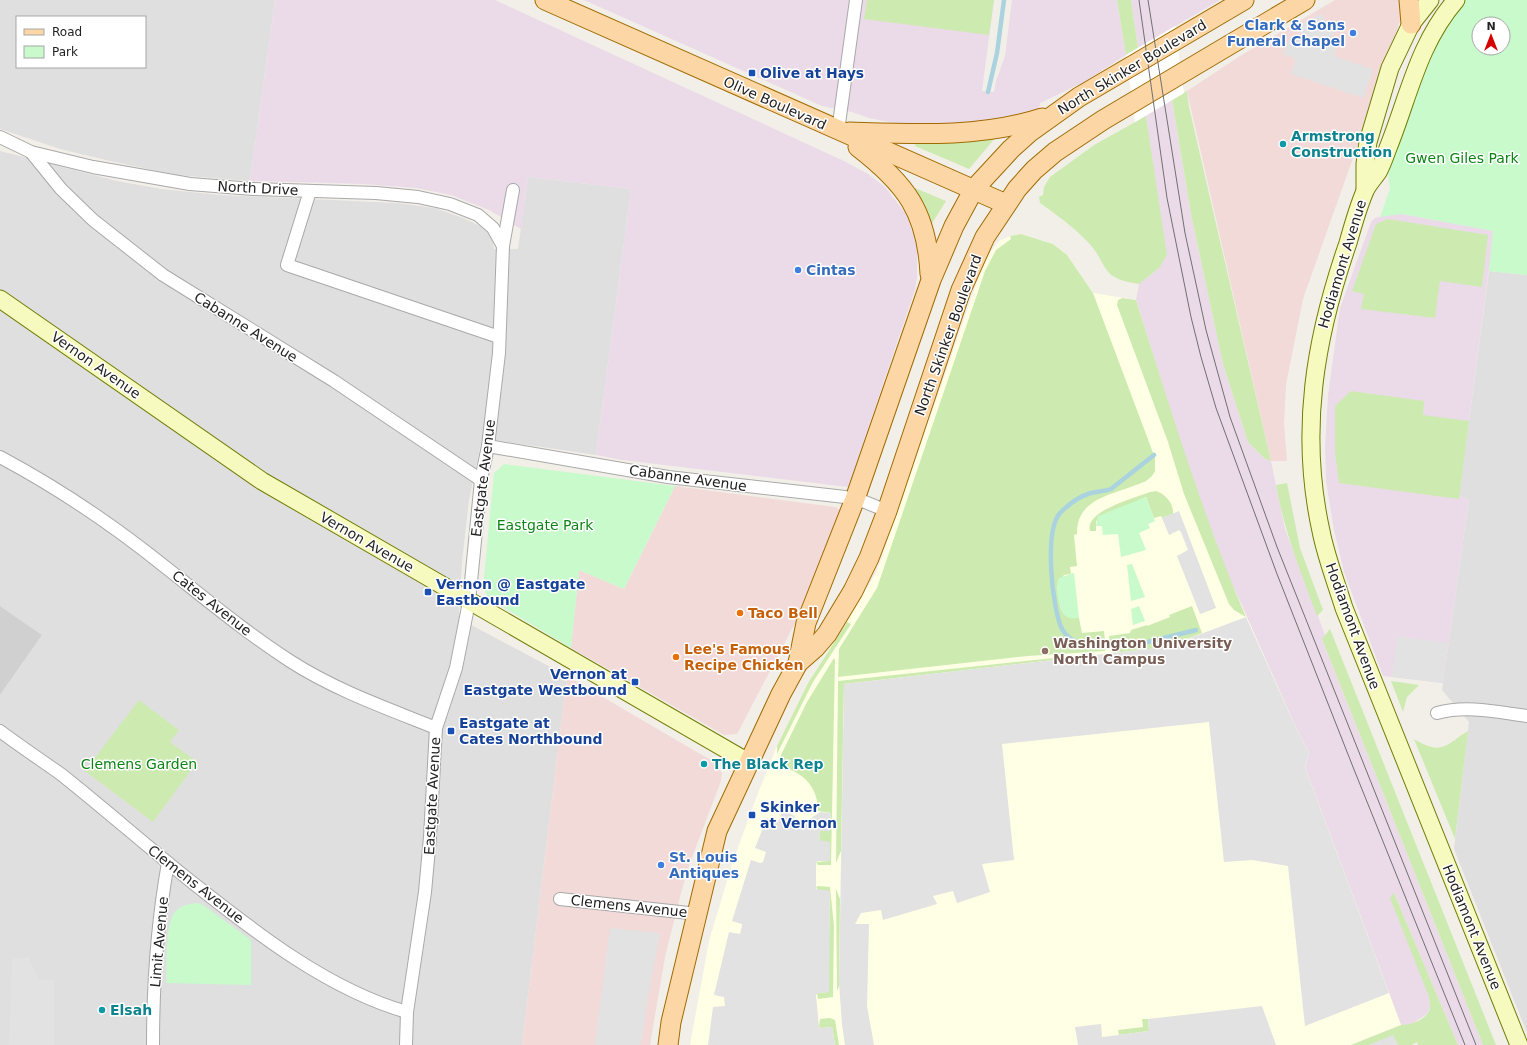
<svg xmlns="http://www.w3.org/2000/svg" width="1527" height="1045" viewBox="0 0 1527 1045" font-family="'DejaVu Sans',sans-serif">
	<rect width="100%" height="100%" fill="#f2efe9"/>
	<!-- residential -->
	<g fill="#e0dfdf" fill-rule="evenodd">
		<path d="M0,0H275L250,181L176,175L110,161L60,149L0,129ZM17,17H145V67H17Z"/>
		<path d="M0,151L117,181L161,189L220,195L397,203L435,208L463,218L480,226L492,236L494,249H518L528,177L631,189L596,455L482,438L469,500L462,562L459,612L460,619L567,676L522,1045H0V695L42,635L0,606Z"/>
		<path d="M1489,271L1527,275V1033L1454,849L1469,722L1442,690L1469,499L1459,496Z"/>
	</g>
	<!-- commercial -->
	<g fill="#f2dad9">
		<path d="M1335,0H1402V14L1392,48L1303,299L1286,385L1284,423L1287,461H1271L1187,91L1240,56Z"/>
		<path d="M675,486L835,507L841,510L804,606L737,734L724,735L571,648L579,570L624,589Z"/>
		<path d="M567,676L714,762L722,773L721,781L688,868L680,897L665,957L650,1045H522Z"/>
	</g>
	<!-- industrial -->
	<g fill="#ebdbe8">
		<path d="M275,0H495L844,161L868,174L885,187L906,214L917,243V277L915,290L848,487L622,460L596,455L631,189L528,177L521,229L489,210L451,195L416,188L363,184L250,181Z"/>
		<path d="M584,0H994L982,91L994,92L996,81L1005,56L1012,0H1117L1126,55L1084,82L1040,103L1039,108L988,123L908,126L869,118L852,112L822,106Z"/>
		<path d="M1131,0H1220L1138,48Z"/>
		<path d="M1172,100L1191,214L1223,364L1248,442L1264,458L1271,461L1285,529L1325,635L1322,639L1483,1045H1458L1394,893L1429,997L1430,1007L1427,1014L1410,1025H1401L1305,767L1309,752L1297,730L1221,559L1191,477L1136,300L1139,284L1159,268L1155,179L1146,116Z"/>
		<path d="M1391,214H1403L1494,231L1459,496L1469,499L1443,683L1383,676L1344,572L1334,530L1326,482L1325,448L1328,395L1340,308L1371,222L1375,218Z"/>
	</g>
	<!-- education -->
	<path fill="#ffffe5" d="M1021,234L1053,244L1067,255L1093,293L1136,300L1191,477L1221,559L1297,730L1309,752L1305,767L1401,1025L1351,1045H690L709,941L733,861L758,793L777,746L808,683L876,573L985,259L999,241L1013,235Z"/>
	<!-- religious -->
	<path fill="#d0d0d0" d="M0,606L42,635L0,695Z"/>
	<!-- grass -->
	<g fill="#cdebb0">
		<path d="M867,0H994L989,35L864,19Z"/>
		<path d="M1117,0H1131L1138,48L1126,55Z"/>
		<path d="M1187,91L1189,107L1271,461L1264,458L1248,442L1223,364L1191,214L1172,100Z"/>
		<path d="M1146,116L1167,255L1159,268L1139,284C1097,278 1110,264 1086,240C1072,226 1056,214 1040,203L1039,197L1043,195L1044,187L1050,177L1094,145Z"/>
		<path d="M996,137L969,169L915,146L916,141Z"/>
		<path d="M915,188L946,201L931,225L914,190Z"/>
		<path d="M1388,219L1488,235L1482,287L1440,281L1435,318L1361,309L1364,294L1352,291L1376,224Z"/>
		<path d="M1021,234L1053,244L1067,255L1093,293L1155,458V471C1151,480 1144,482 1136,485C1110,495 1076,500 1077,534L1074,535L1077,566L1070,567L1071,574L1064,575L1057,588C1062,605 1056,618 1079,618L1082,633L1104,631L1106,648L1105,651L1028,656L838,677L839,649L877,588L985,271L996,250L1011,239L1010,236Z"/>
		<path d="M1122,298L1136,300C1170,407 1202,514 1246,617L1234,610L1229,604L1184,494L1168,442L1117,305L1118,300Z"/>
		<path d="M1351,391L1424,401L1423,415L1469,421L1459,499L1339,483L1335,452V406Z"/>
		<path d="M1287,483L1300,548L1323,610L1317,616C1301,573 1284,531 1276,485Z"/>
		<path d="M1156,491C1165,494 1174,503 1173,514L1162,518L1161,516L1154,518L1146,497L1096,521V531H1090C1084,511 1135,498 1150,492Z"/>
		<path d="M1192,606L1202,633L1166,647L1113,653L1111,651L1109,636L1130,633L1131,630L1147,625V626L1170,617L1169,615Z"/>
		<path d="M847,622L851,624L813,682L777,754V746L808,683Z"/>
		<path d="M1330,629L1496,1045H1483L1322,639Z"/>
		<path d="M1091,654L1097,655L844,684L841,851L836,863L838,681Z"/>
		<path d="M834,658L835,660L831,865H818L816,862L829,861L819,841L820,831H830L831,813L818,811C818,795 811,781 797,773C791,769 783,768 778,761L807,702Z"/>
		<path d="M1391,681L1419,685L1407,697L1403,712Z"/>
		<path d="M139,700L179,730L170,742L197,762L153,822L85,771Z"/>
		<path d="M1468,731L1455,839L1414,739C1443,756 1445,745 1468,731Z"/>
		<path d="M818,886L830,887L834,926L833,997L818,999L817,993L828,992L830,891H818L816,887Z"/>
		<path d="M836,889L840,899L839,986L837,991Z"/>
		<path d="M1394,893L1458,1045H1418L1417,1042L1412,1045H1398L1393,1036L1369,1045H1351L1401,1025C1411,1025 1429,1019 1430,1007C1430,1004 1429,1000 1429,997L1390,898Z"/>
		<path d="M830,1018L835,1020L839,1045H835L832,1027L822,1028L819,1027L820,1019Z"/>
		<path d="M1142,1019H1148L1149,1031L1119,1035L1118,1030L1143,1027Z"/>
	</g>
	<!-- park -->
	<g fill="#c8facc" fill-rule="evenodd">
		<path d="M1465,0H1527V275L1489,271L1493,231L1402,214L1380,217L1390,189L1388,173C1407,120 1426,41 1465,0ZM1479,24H1503V48H1479Z"/>
		<path d="M504,464L675,486L624,589L579,570L571,648L489,599L483,588L494,473Z"/>
		<path d="M1146,497L1155,521L1148,524L1150,528L1139,533L1146,550L1121,557L1118,534L1103,535L1102,526H1096L1098,516Z"/>
		<path d="M1132,564L1145,597L1131,601L1127,565Z"/>
		<path d="M1074,573L1079,618C1075,618 1070,619 1067,617C1058,612 1055,585 1059,578Z"/>
		<path d="M1139,606L1145,621L1133,625L1131,609Z"/>
		<path d="M197,903L203,905L251,940V985L166,983C167,965 165,931 173,915C178,906 188,904 197,903Z"/>
	</g>
	<!-- parking -->
	<g fill="#e2e2e2">
		<path d="M1321,14L1326,22L1336,26L1332,39L1338,42L1334,56L1373,69L1363,98L1291,74L1295,62L1294,58L1283,54L1291,36L1302,41L1304,38L1298,26Z"/>
		<path d="M1179,511L1216,608L1200,614L1177,556L1188,550L1181,532L1179,530L1169,535L1162,518Z"/>
		<path d="M1246,617L1297,730L1309,752L1305,767L1389,993L1305,1026L1288,866L1252,860L1224,862L1209,722L1002,744L1014,860L982,864L990,892L957,903L953,891L933,896L937,904L883,920L881,910L861,913L855,924H869L867,1006L874,1045H845L842,1025L839,983L844,684L1166,647Z"/>
		<path d="M1397,636L1448,643L1443,683L1392,677Z"/>
		<path d="M783,810L795,816L791,827L794,828H797L820,812L831,813L830,831H820L819,840L830,842V861H818L816,862V889L830,891L829,992L818,993L816,995L819,1027L822,1028L832,1027L835,1045H708L713,1007L725,1006L724,997L714,995L729,932L740,934L742,926V924L732,921L751,860L760,863L763,862L766,852L755,848L767,818L778,822Z"/>
		<path d="M610,928L660,933L647,1002L641,1045H595Z"/>
		<path d="M29,957L38,979L54,981V1045H9L12,959Z"/>
		<path d="M1262,1006L1276,1045H1078L1075,1027L1101,1024L1102,1037L1119,1035L1149,1031L1148,1019Z"/>
		<path d="M1393,1035L1398,1045H1369Z"/>
	</g>
	<!-- pier -->
	<path fill="#fff" d="M1175,26L1184,93L1135,122L1126,55Z"/>
	<g fill="none" stroke-linecap="round" stroke-linejoin="round">
		<!-- stream -->
		<g stroke="#aad3df" stroke-width="4.5">
			<path d="M988,92L997,53L1004,0"/>
			<path d="M1105,646C1090,647 1070,644 1062,629C1052,608 1044,531 1060,513C1067,506 1078,497 1088,494C1096,491 1103,492 1111,489L1154,455"/>
			<path d="M1112,646L1148,642L1196,630"/>
		</g>
		<defs>
			<g id="street">
				<path d="M838,131L856,0"/>
				<path d="M0,137L31,152L93,167L190,184L253,189L376,193L418,197L450,204L478,215L493,228L503,246"/>
				<path d="M31,152L61,189L93,220L163,275L334,381L481,480"/>
				<path d="M310,191L287,265L499,337"/>
				<path d="M488,446L668,477L845,497L865,502L887,511"/>
				<path d="M0,457C58,488 113,525 164,566C206,599 245,632 290,661C335,690 386,708 436,728"/>
				<path d="M1437,713C1467,705 1497,712 1527,716"/>
				<path d="M0,731C20,746 41,760 62,775C106,810 149,848 193,883C256,933 329,990 407,1012"/>
				<path d="M560,899L698,914"/>
				<path d="M153,1045C153,983 157,924 168,863"/>
				<path d="M406,1045L407,1012L425,892L430,837L436,728L456,668L469,602L481,480L488,446L499,353L503,246L513,190"/>
			</g>
			<g id="secondary">
				<path d="M1456,0C1418,44 1409,96 1388,148C1385,156 1382,165 1378,172C1374,178 1368,184 1365,191C1358,207 1353,225 1348,243C1315,338 1299,431 1321,531C1326,557 1336,582 1344,608L1519,1045"/>
				<path d="M1365,189V164L1368,142L1390,68L1411,24L1430,0"/>
				<path d="M0,299L262,481L748,762"/>
			</g>
			<g id="primary">
				<path d="M545,0L1006,204"/>
				<path d="M1409,0L1411,24"/>
				<path d="M849,132C913,134 980,138 1042,118"/>
				<path d="M858,147C906,184 927,212 930,274"/>
				<path d="M798,663L806,623L855,499L931,280L954,226L974,189L1011,149L1030,132L1079,97L1244,0"/>
				<path d="M668,1045L671,1022L717,831L781,694L798,663L815,648L827,634L853,591L869,558L887,511L961,290L985,237L1017,189L1034,170L1055,152L1103,120L1305,0"/>
			</g>
		</defs>
		<!-- street casing -->
		<use href="#street" stroke="#a9a9a9" stroke-width="14"/>
		<!-- secondary casing -->
		<use href="#secondary" stroke="#707d05" stroke-width="19"/>
		<!-- primary casing -->
		<use href="#primary" stroke="#a06b00" stroke-width="21"/>
		<!-- street -->
		<use href="#street" stroke="#fff" stroke-width="12"/>
		<!-- secondary -->
		<use href="#secondary" stroke="#f7fabf" stroke-width="17"/>
		<!-- primary -->
		<use href="#primary" stroke="#fcd6a4" stroke-width="19"/>
		<!-- tram -->
		<g stroke="#707070" stroke-width="1">
			<path d="M1139,0L1167,198L1191,317L1201,357L1216,408L1277,574L1353,767L1465,1045"/>
			<path d="M1148,0L1185,233L1206,330L1230,417L1277,547L1476,1045"/>
		</g>
	</g>
	<!-- markers -->
	<g fill="#3f7fe0" stroke="#fff" stroke-width="1.5">
		<circle cx="1353" cy="33" r="4"/>
		<circle cx="798" cy="270" r="4"/>
		<circle cx="661" cy="865" r="4"/>
	</g>
	<g fill="#1a4fb4" stroke="#fff" stroke-width="1.5">
		<rect x="748" y="69" width="8" height="8" rx="2"/>
		<rect x="424" y="588" width="8" height="8" rx="2"/>
		<rect x="631" y="678" width="8" height="8" rx="2"/>
		<rect x="447" y="727" width="8" height="8" rx="2"/>
		<rect x="748" y="811" width="8" height="8" rx="2"/>
	</g>
	<g fill="#0f9aa8" stroke="#fff" stroke-width="1.5">
		<circle cx="1283" cy="144" r="4"/>
		<circle cx="704" cy="764" r="4"/>
		<circle cx="102" cy="1010" r="4"/>
	</g>
	<g fill="#e8710a" stroke="#fff" stroke-width="1.5">
		<circle cx="740" cy="613" r="4"/>
		<circle cx="676" cy="657" r="4"/>
	</g>
	<circle fill="#8d6e63" stroke="#fff" stroke-width="1.5" cx="1045" cy="651" r="4"/>
	<g text-anchor="middle" stroke-width="3" stroke-linejoin="round" paint-order="stroke">
		<!-- shop labels -->
		<g font-size="14" font-weight="bold" fill="#366cbe" stroke="#fff" text-anchor="start">
			<text x="1345" y="30" text-anchor="end">Clark &amp; Sons<tspan x="1345" dy="16">Funeral Chapel</tspan></text>
			<text x="806" y="275">Cintas</text>
			<text x="669" y="862">St. Louis<tspan x="669" dy="16">Antiques</tspan></text>
		</g>
		<!-- street labels -->
		<g font-size="14" fill="#222" stroke="#fff">
			<text transform="translate(1132 67) rotate(-31)" y="5">North Skinker Boulevard</text>
			<text transform="translate(775 103) rotate(24)" y="5">Olive Boulevard</text>
			<text transform="translate(258 188) rotate(3)" y="5">North Drive</text>
			<text transform="translate(1342 264) rotate(-73)" y="5">Hodiamont Avenue</text>
			<text transform="translate(246 327) rotate(32)" y="5">Cabanne Avenue</text>
			<text transform="translate(948 335) rotate(-70)" y="5">North Skinker Boulevard</text>
			<text transform="translate(96 365) rotate(35)" y="5">Vernon Avenue</text>
			<text transform="translate(483 478) rotate(-83)" y="5">Eastgate Avenue</text>
			<text transform="translate(688 478) rotate(8)" y="5">Cabanne Avenue</text>
			<text transform="translate(367 542) rotate(30)" y="5">Vernon Avenue</text>
			<text transform="translate(212 603) rotate(38)" y="5">Cates Avenue</text>
			<text transform="translate(1353 626) rotate(70)" y="5">Hodiamont Avenue</text>
			<text transform="translate(432 796) rotate(-87)" y="5">Eastgate Avenue</text>
			<text transform="translate(196 884) rotate(38)" y="5">Clemens Avenue</text>
			<text transform="translate(629 906) rotate(6)" y="5">Clemens Avenue</text>
			<text transform="translate(1472 927) rotate(68)" y="5">Hodiamont Avenue</text>
			<text transform="translate(159 942) rotate(-85)" y="5">Limit Avenue</text>
		</g>
		<!-- transit labels -->
		<g font-size="14" font-weight="bold" fill="#164399" stroke="#fff" text-anchor="start">
			<text x="760" y="78">Olive at Hays</text>
			<text x="436" y="589">Vernon @ Eastgate<tspan x="436" dy="16">Eastbound</tspan></text>
			<text x="627" y="679" text-anchor="end">Vernon at<tspan x="627" dy="16">Eastgate Westbound</tspan></text>
			<text x="459" y="728">Eastgate at<tspan x="459" dy="16">Cates Northbound</tspan></text>
			<text x="760" y="812">Skinker<tspan x="760" dy="16">at Vernon</tspan></text>
		</g>
		<!-- culture labels -->
		<g font-size="14" font-weight="bold" fill="#0d838f" stroke="#fff" text-anchor="start">
			<text x="1291" y="141">Armstrong<tspan x="1291" dy="16">Construction</tspan></text>
			<text x="712" y="769">The Black Rep</text>
			<text x="110" y="1015">Elsah</text>
		</g>
		<!-- park labels -->
		<g font-size="14" fill="#0c8416" stroke="#fff">
			<text x="1462" y="163">Gwen Giles Park</text>
			<text x="545" y="530">Eastgate Park</text>
			<text x="139" y="769">Clemens Garden</text>
		</g>
		<!-- food labels -->
		<g font-size="14" font-weight="bold" fill="#c56008" stroke="#fff" text-anchor="start">
			<text x="748" y="618">Taco Bell</text>
			<text x="684" y="654">Lee's Famous<tspan x="684" dy="16">Recipe Chicken</tspan></text>
		</g>
		<!-- education labels -->
		<g font-size="14" font-weight="bold" fill="#785e54" stroke="#fff" text-anchor="start">
			<text x="1053" y="648">Washington University<tspan x="1053" dy="16">North Campus</tspan></text>
		</g>
	</g>
	<!-- legend -->
	<rect x="16" y="16" width="130" height="52" fill="#ffffff" stroke="#a7a7a7"/>
	<rect x="24" y="29" width="20" height="6" fill="#fcd6a4" stroke="#a7a7a7"/>
	<text x="52" y="36" font-size="12" fill="#222222">Road</text>
	<rect x="24" y="46" width="20" height="12" fill="#c8facc" stroke="#a7a7a7"/>
	<text x="52" y="56" font-size="12" fill="#222222">Park</text>
	<!-- north arrow -->
	<g transform="translate(1491 36)"><circle r="19" fill="#ffffff" stroke="#a7a7a7"/>
	<path d="M0-3L7 15L0 10L-7 15Z" fill="#d40000"/>
	<text y="-6" font-size="11" font-weight="bold" text-anchor="middle" fill="#222222">N</text>
	</g>
</svg>
